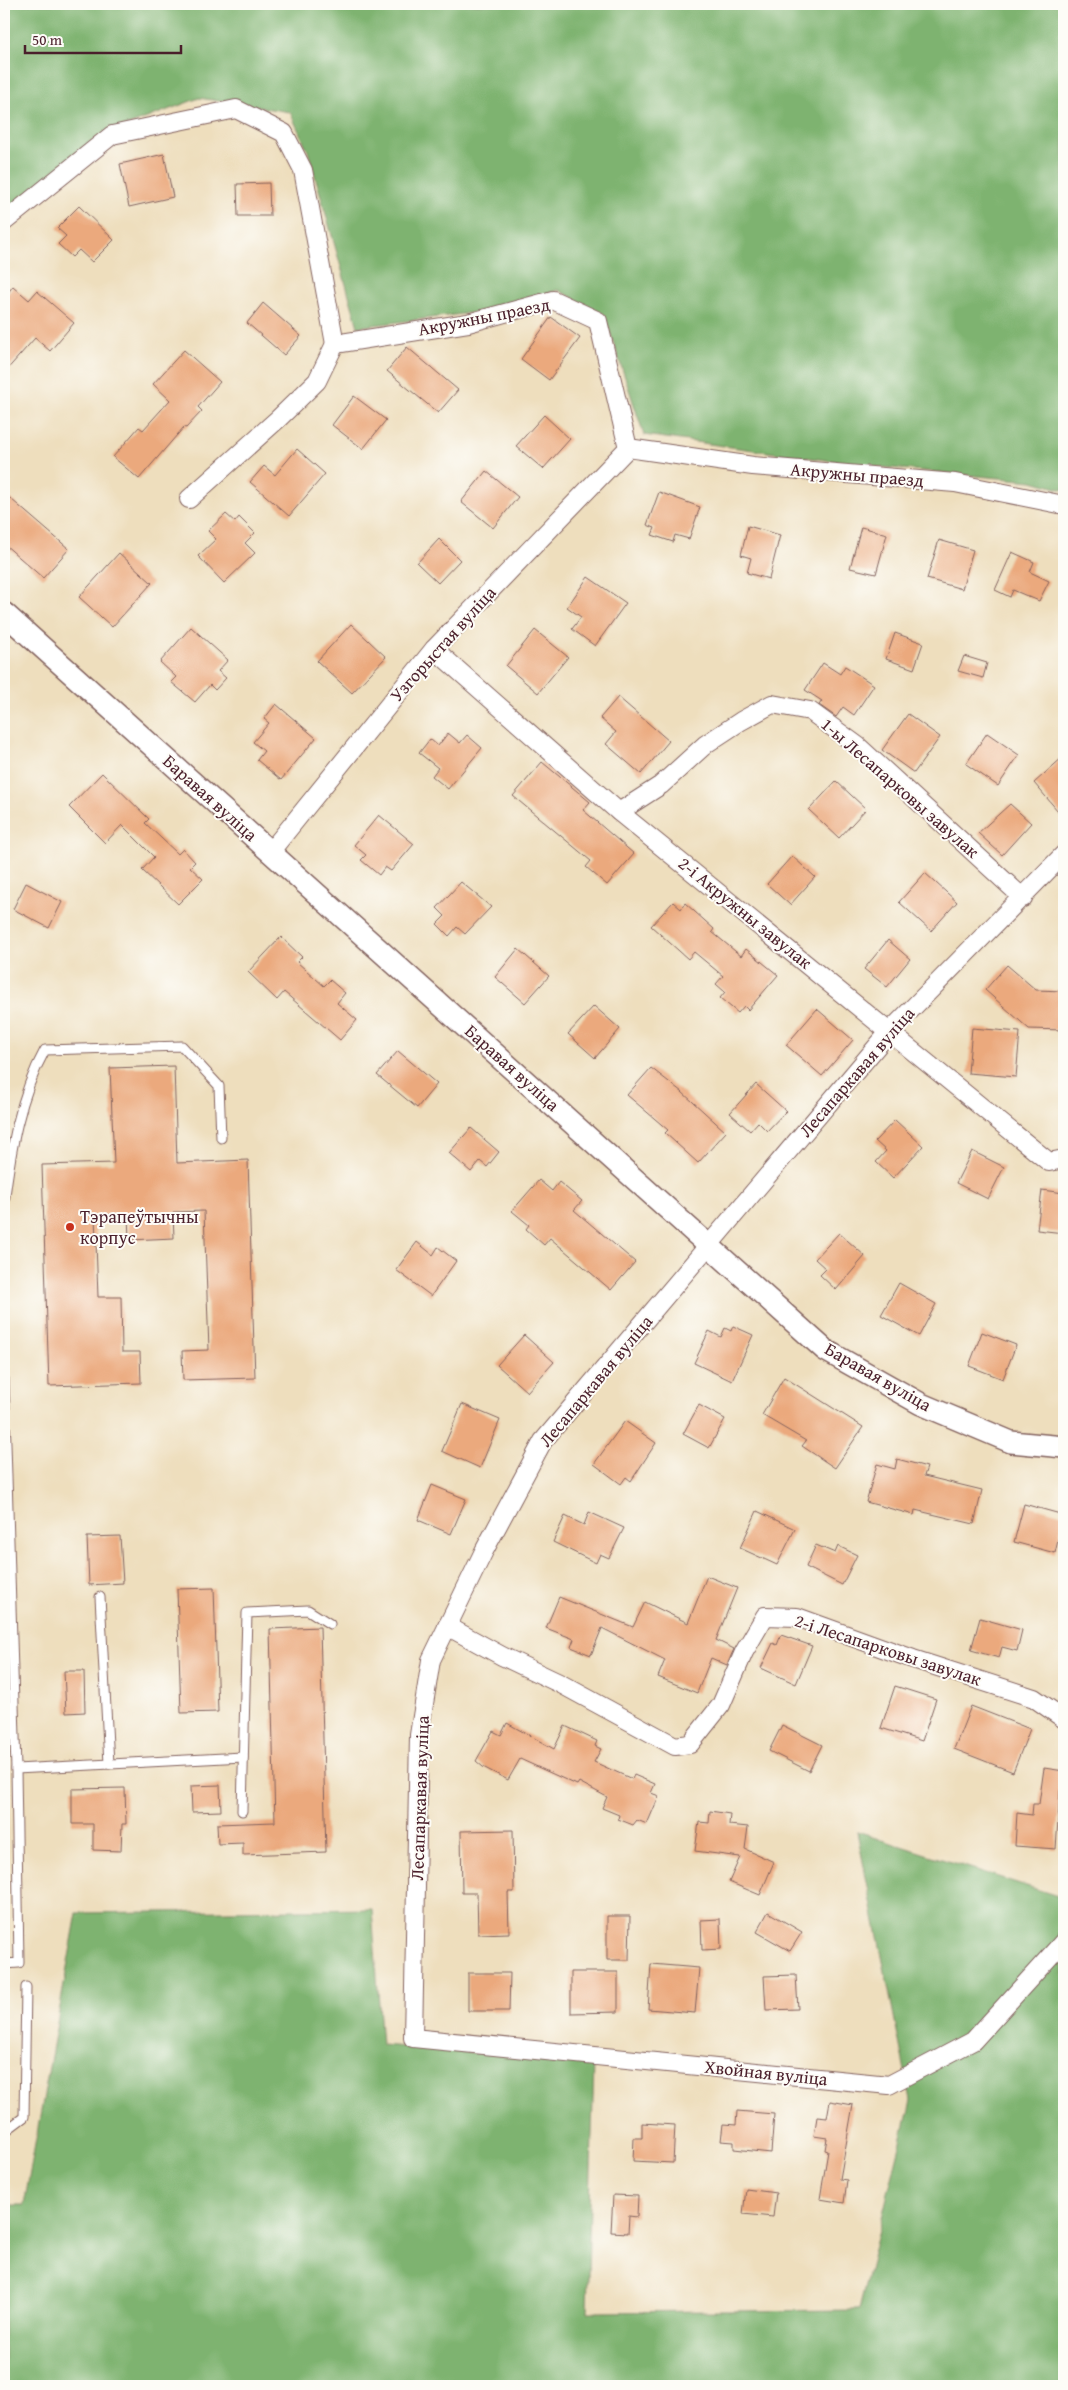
<svg xmlns="http://www.w3.org/2000/svg" width="1068" height="2390" viewBox="0 0 1068 2390" font-family="'Gentium Book Plus',serif">
	<rect width="100%" height="100%" fill="#fdfcf7"/>
	<filter id="ink" filterUnits="userSpaceOnUse"><feTurbulence type="fractalNoise" baseFrequency=".02" numOctaves="2"/><feDisplacementMap in="SourceGraphic" scale="10" xChannelSelector="R" yChannelSelector="G"/><feConvolveMatrix kernelMatrix="1 2 1 2 8 2 1 2 1" color-interpolation-filters="sRGB"/></filter>
	<filter id="wash" filterUnits="userSpaceOnUse"><feTurbulence type="fractalNoise" baseFrequency=".0096" numOctaves="4" result="noise"/><feDisplacementMap in="SourceGraphic" scale="20" xChannelSelector="R" yChannelSelector="G"/><feGaussianBlur stdDeviation="1.12" result="paint"/><feColorMatrix in="noise" values="0 0 0 0 0 0 0 0 0 0 0 0 0 0 0 0 0 1.4 0 .05"/><feComposite in="paint" operator="in"/></filter>
	<g filter="url(#wash)">
		<rect width="100%" height="100%" fill="#eedebd"/>
		<!-- forest -->
		<g fill="#7eb36f" stroke="#64694d">
			<path d="M4,4H1064V490L1032,481L869,466L644,435L604,314L558,290L495,310L358,327L308,151L290,112L199,98L118,129L4,215Z"/>
			<path d="M857,1832L1064,1898V2386H4V2205H24L77,1913L372,1909L382,2045L594,2063L587,2312L859,2310L911,2101Z"/>
		</g>
		<g id="blocks">
			<!-- building -->
			<g fill="#eba97d">
				<path d="M164,154L173,197L129,207L120,164Z"/>
				<path d="M269,183L270,216H238L237,184Z"/>
				<path d="M79,206L114,240L92,262L79,250L72,257L58,244L66,236L57,228Z"/>
				<path d="M13,286L29,300L37,291L74,323L50,351L35,338L4,373V298Z"/>
				<path d="M263,303L301,336L284,355L247,323Z"/>
				<path d="M551,317L580,338L549,380L521,359Z"/>
				<path d="M407,347L458,390L438,413L387,371Z"/>
				<path d="M184,350L220,382L198,407L202,411L186,428L184,427L139,479L113,457L139,427L143,430L170,400L153,384Z"/>
				<path d="M354,396L386,420L363,449L332,425Z"/>
				<path d="M544,415L570,439L543,469L516,446Z"/>
				<path d="M297,449L325,474L289,516L250,482L264,466L275,475Z"/>
				<path d="M486,471L518,497L493,528L461,502Z"/>
				<path d="M659,492L700,507L689,539L675,535L673,542L652,535L655,528L647,525Z"/>
				<path d="M4,493L69,549L43,578L4,544Z"/>
				<path d="M226,514L235,522L239,517L255,533L245,543L255,553L224,583L198,556L216,539L208,531Z"/>
				<path d="M748,526L780,535L769,579L747,573L751,558L741,555Z"/>
				<path d="M861,527L887,534L876,574L850,568Z"/>
				<path d="M439,539L460,560L438,583L417,563Z"/>
				<path d="M939,540L973,550L962,589L927,579Z"/>
				<path d="M1012,552L1034,562L1030,572L1049,581L1039,601L1013,590L1010,597L995,590Z"/>
				<path d="M119,553L152,583L112,627L79,597Z"/>
				<path d="M588,577L626,603L595,646L572,629L581,617L567,607Z"/>
				<path d="M351,624L386,657L352,693L317,661Z"/>
				<path d="M191,627L228,660L218,671L226,678L215,690L210,685L195,702L171,682L176,677L160,662Z"/>
				<path d="M535,630L568,657L538,693L506,666Z"/>
				<path d="M895,633L923,643L914,669L886,659Z"/>
				<path d="M964,656L987,663L983,678L958,671Z"/>
				<path d="M823,663L840,674L845,666L874,685L854,715L843,707L836,717L819,705L822,701L805,690Z"/>
				<path d="M618,697L669,741L641,774L606,744L616,732L600,718Z"/>
				<path d="M276,704L316,738L281,780L257,760L264,751L253,742L269,723L264,719Z"/>
				<path d="M908,714L940,737L914,773L882,750Z"/>
				<path d="M448,733L460,743L467,735L482,748L448,789L432,776L438,768L419,753L430,739L438,746Z"/>
				<path d="M987,733L1019,755L998,786L966,764Z"/>
				<path d="M1064,756V818L1034,783Z"/>
				<path d="M542,762L590,802L583,810L634,854L607,885L586,867L591,861L513,796Z"/>
				<path d="M102,773L149,819L145,823L178,854L183,849L195,862L190,867L203,879L178,904L142,870L154,857L122,825L105,843L69,807Z"/>
				<path d="M836,781L866,809L839,838L809,810Z"/>
				<path d="M1010,804L1031,823L1002,855L978,833Z"/>
				<path d="M379,815L414,844L391,871L385,867L379,875L361,860L366,855L354,845Z"/>
				<path d="M792,856L815,877L790,905L767,884Z"/>
				<path d="M925,873L957,902L931,931L899,902Z"/>
				<path d="M461,882L491,907L465,934L457,927L449,936L437,924L445,916L437,908Z"/>
				<path d="M26,883L62,902L49,928L13,909Z"/>
				<path d="M673,902L681,909L685,903L714,929L712,932L741,956L746,949L778,975L748,1010L744,1006L738,1013L720,998L725,992L716,984L723,976L694,952L688,959L651,926Z"/>
				<path d="M281,937L302,957L297,962L324,986L330,980L345,993L337,1003L357,1020L340,1040L284,992L277,1000L248,972Z"/>
				<path d="M888,940L910,959L887,987L864,969Z"/>
				<path d="M518,949L549,976L525,1003L495,977Z"/>
				<path d="M1007,965L1036,990L1064,991V1030L1029,1029L985,990Z"/>
				<path d="M594,1006L620,1029L595,1058L568,1034Z"/>
				<path d="M817,1009L853,1040L822,1076L786,1045Z"/>
				<path d="M972,1028L1020,1032L1016,1077L968,1073Z"/>
				<path d="M398,1051L437,1084L417,1108L377,1075Z"/>
				<path d="M174,1066L177,1163L248,1160L255,1378L183,1380L182,1351L209,1350L204,1211L173,1212L174,1238L129,1240L128,1214L95,1215L98,1297H121L122,1352H140L141,1383L49,1386L42,1165L114,1163L110,1068Z"/>
				<path d="M651,1068L682,1092L726,1132L698,1163L665,1133L668,1130L627,1095Z"/>
				<path d="M756,1084L786,1111L767,1131L758,1122L750,1131L730,1113Z"/>
				<path d="M895,1120L923,1146L893,1178L876,1162L886,1151L875,1141Z"/>
				<path d="M471,1128L499,1152L487,1167L480,1161L471,1172L449,1153Z"/>
				<path d="M972,1151L1004,1167L988,1199L956,1183Z"/>
				<path d="M539,1180L552,1191L559,1182L582,1201L574,1210L635,1262L611,1290L550,1238L544,1245L526,1229L529,1225L512,1211Z"/>
				<path d="M1042,1190L1064,1193V1233L1037,1230Z"/>
				<path d="M839,1233L865,1256L836,1290L820,1275L826,1269L815,1259Z"/>
				<path d="M417,1242L433,1255L438,1247L456,1261L431,1296L396,1270Z"/>
				<path d="M899,1283L936,1304L919,1336L881,1315Z"/>
				<path d="M733,1326L753,1335L732,1381L694,1363L709,1331L721,1337L725,1328L731,1331Z"/>
				<path d="M982,1332L1016,1345L1003,1379L969,1366Z"/>
				<path d="M524,1335L554,1362L527,1392L497,1365Z"/>
				<path d="M784,1377L863,1427L835,1468L802,1446L806,1441L762,1415Z"/>
				<path d="M462,1404L500,1420L480,1468L442,1451Z"/>
				<path d="M699,1405L725,1419L709,1448L683,1434Z"/>
				<path d="M625,1421L656,1443L631,1481L626,1477L621,1484L594,1464Z"/>
				<path d="M897,1459L927,1467L924,1476L982,1490L974,1524L915,1510L914,1515L866,1502L877,1464L895,1469Z"/>
				<path d="M432,1485L466,1499L451,1534L418,1520Z"/>
				<path d="M1024,1504L1064,1515L1055,1553L1014,1542Z"/>
				<path d="M757,1511L795,1529L777,1565L740,1548Z"/>
				<path d="M589,1512L624,1528L609,1558L600,1554L596,1563L553,1542L565,1516L584,1525Z"/>
				<path d="M120,1536L123,1583L89,1585L87,1537Z"/>
				<path d="M816,1545L835,1553L838,1546L857,1555L842,1585L806,1567Z"/>
				<path d="M707,1576L737,1588L716,1640L734,1649L727,1665L711,1658L697,1693L658,1677L665,1660L602,1628L591,1655L571,1647L574,1639L546,1628L559,1597L633,1627L645,1602L688,1623Z"/>
				<path d="M214,1588L218,1712L181,1713L177,1589Z"/>
				<path d="M980,1618L1022,1630L1017,1651L1002,1647L999,1658L971,1650Z"/>
				<path d="M320,1627L326,1852L243,1855V1843L218,1844L217,1824L275,1822L270,1629Z"/>
				<path d="M781,1635L812,1646L796,1684L761,1668L773,1643L777,1645Z"/>
				<path d="M64,1671H84L85,1712L66,1713Z"/>
				<path d="M895,1686L936,1699L922,1741L881,1728Z"/>
				<path d="M971,1706L1030,1729L1013,1772L954,1749Z"/>
				<path d="M507,1723L554,1749L565,1726L597,1741L595,1746L601,1749L594,1762L632,1779L634,1775L655,1784L651,1793L659,1796L647,1824L637,1820L633,1825L618,1819L619,1815L602,1808L607,1797L579,1782L577,1785L520,1759L508,1780L483,1767L476,1761L493,1731L501,1735Z"/>
				<path d="M782,1725L822,1745L809,1771L769,1751Z"/>
				<path d="M1044,1768L1064,1771V1791L1060,1790L1056,1849L1015,1846L1017,1813L1032,1815L1033,1804H1039Z"/>
				<path d="M220,1785L221,1811L192,1812L191,1786Z"/>
				<path d="M125,1788L126,1824H122L121,1851L93,1850V1824H72V1789Z"/>
				<path d="M710,1811L730,1814L729,1825L748,1827L745,1849L774,1862L760,1895L729,1882L740,1857L695,1851L699,1822L709,1823Z"/>
				<path d="M513,1830L514,1892H508L509,1933L478,1934L477,1893H462L461,1831Z"/>
				<path d="M768,1912L802,1932L790,1951L757,1932Z"/>
				<path d="M607,1916H630L629,1960H607Z"/>
				<path d="M720,1919L721,1949L702,1950L701,1920Z"/>
				<path d="M651,1964L699,1968L695,2013L648,2009Z"/>
				<path d="M571,1972H618V2012L571,2013Z"/>
				<path d="M468,1973H510L509,2011H468Z"/>
				<path d="M796,1975L798,2009L766,2010L764,1976Z"/>
				<path d="M830,2101L853,2105L840,2179L847,2180L844,2203L820,2199L828,2151L825,2150L827,2138L814,2136L817,2117L827,2118Z"/>
				<path d="M737,2111L774,2114L771,2153L734,2149V2142L721,2141L723,2124L736,2125Z"/>
				<path d="M642,2123L675,2125L673,2163L633,2161L634,2138H642Z"/>
				<path d="M746,2189L776,2193L773,2217L743,2214Z"/>
				<path d="M613,2195L638,2196L637,2217L629,2216L628,2233L611,2232Z"/>
			</g>
		</g>
	</g>
	<g filter="url(#ink)">
		<use href="#blocks" fill-opacity="0" stroke="#83625e" stroke-width="1"/>
		<g fill="none" stroke-linecap="round" stroke-linejoin="round">
			<defs>
				<g id="service">
					<path d="M4,1203C11,1150 19,1097 45,1050L182,1046L219,1086L221,1138"/>
					<path d="M4,1379L16,1769L19,1963L4,1964"/>
					<path d="M100,1597L109,1764"/>
					<path d="M16,1769L243,1757"/>
					<path d="M242,1811L247,1613L308,1610L330,1624"/>
					<path d="M4,2132L24,2117L26,1987"/>
				</g>
				<g id="minor">
					<path d="M4,222L112,135L236,109L284,133L303,170L335,344L468,323L553,300L598,321L628,448L753,466L955,483L1064,505"/>
					<path d="M189,499L278,419L317,381L335,344"/>
					<path d="M434,649L619,812L1049,1162L1064,1159"/>
					<path d="M619,812L661,785L706,744L741,721L772,704L810,711L858,746L1023,898"/>
					<path d="M270,852L434,649L628,448"/>
					<path d="M1064,854L890,1031L543,1441L484,1551L431,1660L419,1735L413,2038L889,2085L973,2041L1064,1941"/>
					<path d="M447,1626L502,1656L561,1684L675,1746L690,1744L721,1705L744,1652L765,1616L797,1617L913,1659L1034,1698L1064,1719"/>
				</g>
				<path id="tertiary" d="M4,613L825,1350L921,1404L1011,1442L1064,1447"/>
			</defs>
			<!-- service casing -->
			<use href="#service" stroke="#83625e" stroke-width="11"/>
			<!-- minor casing -->
			<use href="#minor" stroke="#83625e" stroke-width="20"/>
			<!-- tertiary casing -->
			<use href="#tertiary" stroke="#83625e" stroke-width="24"/>
			<!-- service -->
			<use href="#service" stroke="#fff" stroke-width="9"/>
			<!-- minor -->
			<use href="#minor" stroke="#fff" stroke-width="18"/>
			<!-- tertiary -->
			<use href="#tertiary" stroke="#fff" stroke-width="21"/>
		</g>
	</g>
	<!-- markers -->
	<circle fill="#c8321e" stroke="#fdfcf7" stroke-width="2" cx="70" cy="1227" r="5"/>
	<g text-anchor="middle" stroke-width="4" stroke-linejoin="round" paint-order="stroke">
		<!-- street labels -->
		<g font-size="18" fill="#4a1f2b" stroke="#fdfcf7">
			<text transform="translate(484 317) rotate(-11)" y="6">Акружны праезд</text>
			<text transform="translate(857 475) rotate(5)" y="6">Акружны праезд</text>
			<text transform="translate(443 644) rotate(-48)" y="6">Узгорыстая вуліца</text>
			<text transform="translate(900 788) rotate(41)" y="6">1-ы Лесапарковы завулак</text>
			<text transform="translate(210 798) rotate(42)" y="6">Баравая вуліца</text>
			<text transform="translate(745 913) rotate(39)" y="6">2-і Акружны завулак</text>
			<text transform="translate(512 1068) rotate(42)" y="6">Баравая вуліца</text>
			<text transform="translate(857 1072) rotate(-49)" y="6">Лесапаркавая вуліца</text>
			<text transform="translate(878 1377) rotate(30)" y="6">Баравая вуліца</text>
			<text transform="translate(596 1381) rotate(-50)" y="6">Лесапаркавая вуліца</text>
			<text transform="translate(888 1650) rotate(18)" y="6">2-і Лесапарковы завулак</text>
			<text transform="translate(420 1798) rotate(-88)" y="6">Лесапаркавая вуліца</text>
			<text transform="translate(766 2073) rotate(6)" y="6">Хвойная вуліца</text>
		</g>
		<!-- poi labels -->
		<g font-size="18" fill="#4a1f2b" stroke="#fdfcf7" text-anchor="start">
			<text x="80" y="1223">Тэрапеўтычны<tspan x="80" dy="21">корпус</tspan></text>
		</g>
	</g>
	<!-- margin -->
	<rect width="1068" height="2390" fill="none" stroke="#fdfcf7" stroke-width="20"/>
	<!-- scale -->
	<path d="M25 45v8h156v-8" fill="none" stroke="#4a1f2b" stroke-width="2.5"/>
	<text x="32" y="45" font-size="15" fill="#4a1f2b" stroke="#fdfcf7" stroke-width="4" paint-order="stroke">50 m</text>
</svg>
